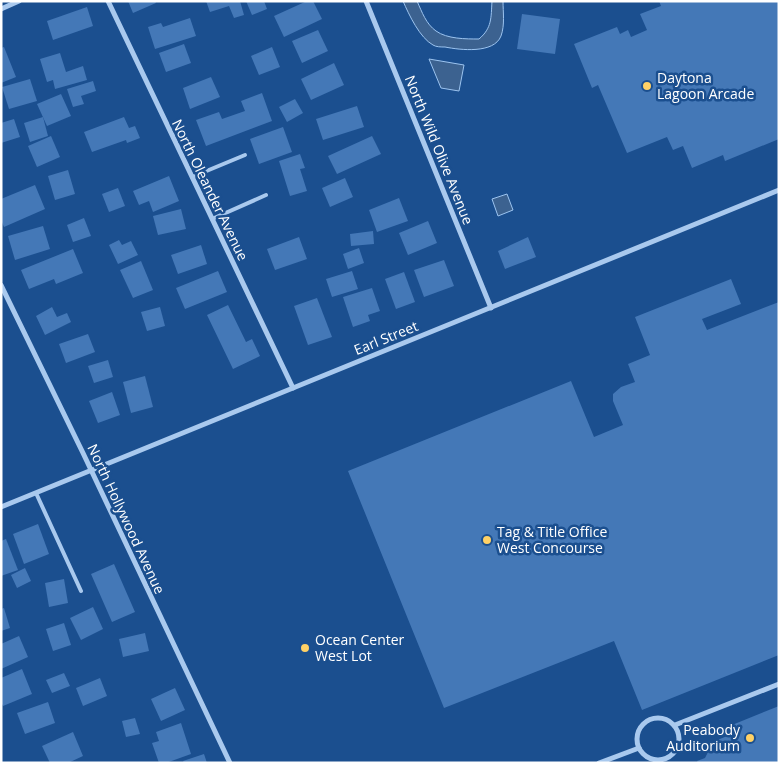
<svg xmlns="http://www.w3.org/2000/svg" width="780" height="764" viewBox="0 0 780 764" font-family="'Open Sans',sans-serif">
	<rect width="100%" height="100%" fill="#1b4f8f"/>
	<!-- water -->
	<g fill="#3c6290" stroke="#9cc4f0">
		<path d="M403,1H417C422,12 426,24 436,31C447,39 466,39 479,39C492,28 491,18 492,1H503C503,12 505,25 501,36C494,54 460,50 445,47C441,47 436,47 433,45C420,38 409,15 403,1Z"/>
		<path d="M429,59L464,65L459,91L441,88Z"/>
		<path d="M507,194L513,210L498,216L492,199Z"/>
	</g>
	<!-- building -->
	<g fill="#4478b7">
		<path d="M128,1H155L156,3L133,13Z"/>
		<path d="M206,1H240L244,15L234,18L229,6L210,12Z"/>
		<path d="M246,1H264L267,9L252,15Z"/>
		<path d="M307,1H313L322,19L284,37L274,16Z"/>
		<path d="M659,1H779V139L725,161L723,155L692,168L683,146L673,150L667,137L627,153L598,85L592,88L574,44L617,27L620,34L628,30L631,37L647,30L640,14L661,6Z"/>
		<path d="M87,7L93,26L53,40L47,21Z"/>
		<path d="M522,14L560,19L555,54L517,49Z"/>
		<path d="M190,18L196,36L155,49L148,27L161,23L163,27Z"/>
		<path d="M318,30L328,51L302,63L292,41Z"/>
		<path d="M184,44L191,63L166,72L159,53Z"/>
		<path d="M4,47L16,77L1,83V48Z"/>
		<path d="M272,47L280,67L259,75L251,56Z"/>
		<path d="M60,53L66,72L83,66L87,80L55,89L53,80L47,82L40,59Z"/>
		<path d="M334,63L344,85L311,100L301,79Z"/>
		<path d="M211,77L220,97L190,109L183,88Z"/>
		<path d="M30,79L37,101L9,109L2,87Z"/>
		<path d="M93,81L96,91L81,96L84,104L73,107L67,89Z"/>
		<path d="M262,93L272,121L206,146L196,120L219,112L222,119L245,111L241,101Z"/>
		<path d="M61,94L71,116L47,126L37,104Z"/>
		<path d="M295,99L303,113L287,122L279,107Z"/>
		<path d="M357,106L364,127L323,140L316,119Z"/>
		<path d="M43,117L48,136L30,142L24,123Z"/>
		<path d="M124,117L129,128L135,126L140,138L127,143L126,140L92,152L84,132Z"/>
		<path d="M14,119L20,137L1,143V123Z"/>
		<path d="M283,127L292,152L259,164L250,139Z"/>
		<path d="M51,136L60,157L37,167L28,146Z"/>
		<path d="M372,136L381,154L337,174L328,156Z"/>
		<path d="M300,154L305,168L300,169L307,191L290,196L279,161Z"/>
		<path d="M68,170L75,194L55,200L48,176Z"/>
		<path d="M169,176L179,201L153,212L149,201L139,205L133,191Z"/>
		<path d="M345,178L353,197L330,207L322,188Z"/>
		<path d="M35,185L45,209L4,227L1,220V199Z"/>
		<path d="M118,188L125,206L109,212L102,194Z"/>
		<path d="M399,198L408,221L377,232L369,210Z"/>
		<path d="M181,209L186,229L158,235L153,216Z"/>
		<path d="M84,218L91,236L73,242L67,225Z"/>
		<path d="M428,221L437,243L408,255L399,233Z"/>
		<path d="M43,226L50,249L15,260L8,236Z"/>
		<path d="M373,231L374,244L351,246L350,234Z"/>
		<path d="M299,237L307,259L275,270L267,249Z"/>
		<path d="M528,237L536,257L505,269L498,251Z"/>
		<path d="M119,240L122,245L131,241L138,255L118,264L109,245Z"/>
		<path d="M201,245L207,264L178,274L171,255Z"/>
		<path d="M359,248L364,263L348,269L343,254Z"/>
		<path d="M73,249L83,273L56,284L54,279L29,289L21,270Z"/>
		<path d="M444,260L454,286L424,297L414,270Z"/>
		<path d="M141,261L153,290L133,298L120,270Z"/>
		<path d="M218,271L227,292L185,309L176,288Z"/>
		<path d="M352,271L358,289L332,297L326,279Z"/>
		<path d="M404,272L415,302L396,309L385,279Z"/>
		<path d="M731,279L741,304L702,319L707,330L779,302V655L642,710L614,641L444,708L348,471L571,381L594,437L623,425L613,401V394L621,387L635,382L628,364L650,355L635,317Z"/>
		<path d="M372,288L380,311L368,315L370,321L353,327L343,297Z"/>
		<path d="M317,298L332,337L308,345L294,306Z"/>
		<path d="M228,305L246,342L252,339L260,356L233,369L207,315Z"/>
		<path d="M52,307L57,317L67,313L71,322L45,335L36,316Z"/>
		<path d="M160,307L165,326L147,331L141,312Z"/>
		<path d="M88,334L95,352L66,363L59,344Z"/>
		<path d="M108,360L113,377L94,383L88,366Z"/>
		<path d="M145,376L153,407L131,413L123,382Z"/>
		<path d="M112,392L120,415L98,423L89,401Z"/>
		<path d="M38,524L49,554L24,564L13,534Z"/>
		<path d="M6,539L18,570L1,576V541Z"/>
		<path d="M114,564L135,612L112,622L91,574Z"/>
		<path d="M25,568L31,581L17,588L11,575Z"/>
		<path d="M64,579L68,603L49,607L45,583Z"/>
		<path d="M93,607L103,629L81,640L70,618Z"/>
		<path d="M4,608L10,628L1,631V609Z"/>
		<path d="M64,623L71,645L53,651L46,629Z"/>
		<path d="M145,633L149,651L123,657L119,639Z"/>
		<path d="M19,636L28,657L1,669V644Z"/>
		<path d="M22,669L32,694L3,706L1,702V678Z"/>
		<path d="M64,673L70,686L52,693L46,680Z"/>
		<path d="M100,678L107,696L83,706L76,688Z"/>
		<path d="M175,688L185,710L161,721L151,699Z"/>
		<path d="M48,702L55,723L25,734L17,713Z"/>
		<path d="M779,706V763H698L697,761L705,758L708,752L707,744L735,733L732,725Z"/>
		<path d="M135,718L140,734L126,737L122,721Z"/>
		<path d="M181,723L191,754L166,763H159L152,743L159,741L156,732Z"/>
		<path d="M73,732L83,756L68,763H50L42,746Z"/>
		<path d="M204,754L207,763H184L183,761Z"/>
	</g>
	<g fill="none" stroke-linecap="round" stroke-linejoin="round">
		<!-- service -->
		<g stroke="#a9c9ee" stroke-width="4">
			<path d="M192,177L245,155"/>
			<path d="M212,219L266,195"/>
			<path d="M36,493L81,591"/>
		</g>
		<!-- minor -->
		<g stroke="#a9c9ee" stroke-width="5">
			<path d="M108,1L293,388"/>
			<path d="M366,1L491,308"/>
			<path d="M1,9L19,1"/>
			<path d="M1,285L83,453L230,763"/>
			<path d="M1,507L779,190"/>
			<circle cx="658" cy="739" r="21"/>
			<path d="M675,725L779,684"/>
			<path d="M599,763L639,748"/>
		</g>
	</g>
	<!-- markers -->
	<g fill="#ffd166" stroke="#1b4f8f" stroke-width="2">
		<circle cx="647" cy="86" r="5"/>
		<circle cx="487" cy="540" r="5"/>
		<circle cx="305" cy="648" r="5"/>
		<circle cx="750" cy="738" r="5"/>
	</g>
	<g text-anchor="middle" stroke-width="5" stroke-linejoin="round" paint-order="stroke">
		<!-- poi labels -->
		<g font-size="14" fill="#fff" stroke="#1b4f8f" text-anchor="start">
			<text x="657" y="83">Daytona<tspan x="657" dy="16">Lagoon Arcade</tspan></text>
			<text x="497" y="537">Tag &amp; Title Office<tspan x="497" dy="16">West Concourse</tspan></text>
			<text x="315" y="645">Ocean Center<tspan x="315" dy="16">West Lot</tspan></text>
			<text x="740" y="735" text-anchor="end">Peabody<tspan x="740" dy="16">Auditorium</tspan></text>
		</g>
		<!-- street labels -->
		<g font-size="14" fill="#fff" stroke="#1b4f8f">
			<text transform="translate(439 150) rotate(68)" y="5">North Wild Olive Avenue</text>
			<text transform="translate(210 190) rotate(64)" y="5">North Oleander Avenue</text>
			<text transform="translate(386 338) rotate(-22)" y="5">Earl Street</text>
			<text transform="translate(126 519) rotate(65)" y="5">North Hollywood Avenue</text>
		</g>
	</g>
	<!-- border -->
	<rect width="780" height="764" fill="none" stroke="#ffffff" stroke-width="5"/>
</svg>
